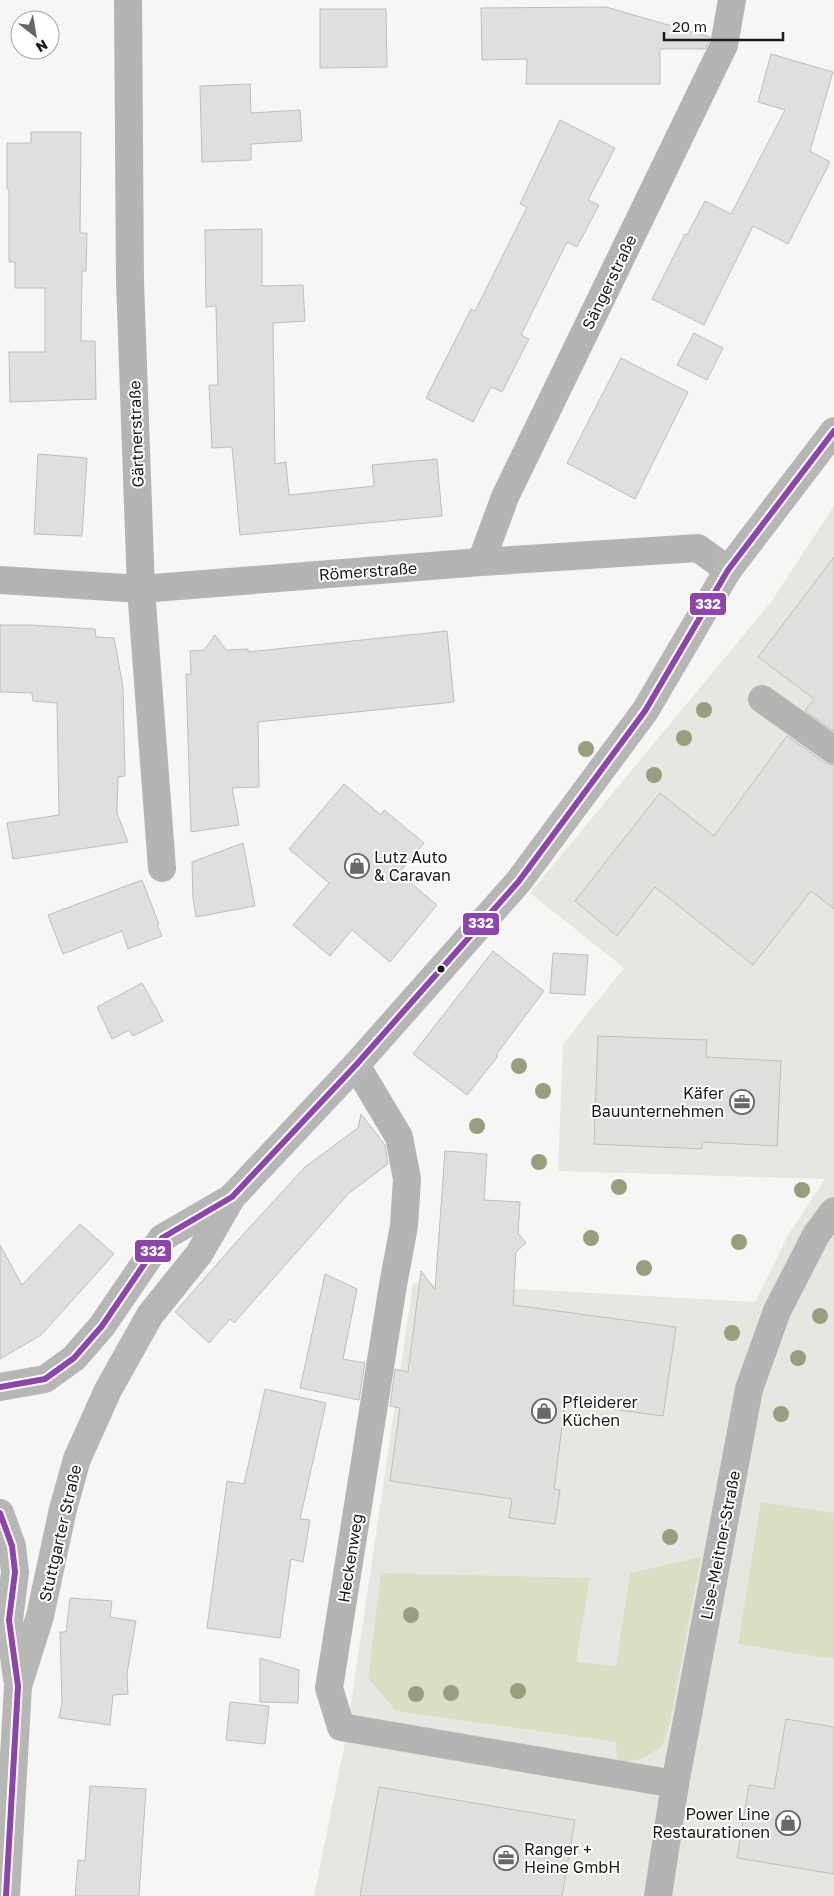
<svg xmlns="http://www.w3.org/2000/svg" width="834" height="1896" viewBox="0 0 834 1896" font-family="'Golos Text',sans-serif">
	<rect width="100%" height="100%" fill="#f6f7f5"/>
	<!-- built -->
	<path fill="#e6e7e0" d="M834,506V1896H314L345,1743L413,1283L755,1302L788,1235L825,1179L558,1171L563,1044L624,968L530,893L771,602Z"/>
	<!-- green -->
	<g fill="#dadfc4">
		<path d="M761,1502L834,1513V1659L738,1644Z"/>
		<path d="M701,1557L670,1723L662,1746L641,1759L617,1763L616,1742L396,1711L368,1678L381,1573L590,1578L576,1662L616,1666L630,1573Z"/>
	</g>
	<!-- building -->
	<g fill="#dfdfde" stroke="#bebfbd">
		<path d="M606,7L710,37L709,40L705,49H660V84H526L527,59L482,60L481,8Z"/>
		<path d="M320,9H386L387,67L320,68Z"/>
		<path d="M771,54L833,72L810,151L830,162L788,244L753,226L704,325L652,299L685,234L687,235L705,201L731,214L785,110L758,102Z"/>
		<path d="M250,84L251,113L300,110L302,141L251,144V160L202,162L200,86Z"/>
		<path d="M560,120L615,148L588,200L599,205L577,247L567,242L521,335L529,339L502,392L491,387L473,422L426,398L471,309L475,311L527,207L520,204Z"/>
		<path d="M31,132H81L80,233H87L86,271H82L81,341H95L96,399L10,402L9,352H45V288H15V262H9V189H7V143H31Z"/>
		<path d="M262,229V286L303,285L305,321L273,323L275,464L286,462L289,495L374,486L372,465L437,459L442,516L240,535L232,447L212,448L209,385H218L216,306L206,307L205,230Z"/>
		<path d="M694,333L723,348L707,380L677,365Z"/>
		<path d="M621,358L688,392L635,499L567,463Z"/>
		<path d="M38,454L87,458L82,536L34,534Z"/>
		<path d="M834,557V731L805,711L814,699L758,657Z"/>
		<path d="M0,625H30L95,629L96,637L114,638L123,687L125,776L118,777L117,813L128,842L13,859L7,823L59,815L57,703L33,701L32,693L0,692Z"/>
		<path d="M447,631L454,702L258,722L259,787L232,788L239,825L191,832L186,674H191L190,651L204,650L215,635L226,650L248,649V652Z"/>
		<path d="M787,736L825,763L834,765V909L811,891L753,965L655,887L617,936L575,901L660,793L714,836Z"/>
		<path d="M344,784L381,815L384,810L424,843L399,873L437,905L390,962L352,930L330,956L293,925L329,883L289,849Z"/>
		<path d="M243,843L255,906L196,917L193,898L192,862Z"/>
		<path d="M142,880L159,924L157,925L162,936L128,949L122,931L63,954L48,915Z"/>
		<path d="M493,951L544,991L496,1055L498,1056L467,1095L413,1054Z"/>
		<path d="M553,953L588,955L585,995L550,993Z"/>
		<path d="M142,983L163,1021L133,1036L129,1030L112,1039L97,1007Z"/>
		<path d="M598,1036L707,1040L706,1057L781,1061L777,1146L702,1142V1149L594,1144Z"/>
		<path d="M361,1114L385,1145L388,1164L349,1193L234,1323L230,1319L209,1343L175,1312L239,1239L305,1167L358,1128Z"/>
		<path d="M445,1151L487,1154L484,1200L520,1202L518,1233L526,1243L516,1252L513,1305L676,1327L663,1416L565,1403L554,1489L560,1490L555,1524L509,1518L512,1499L390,1481L400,1408L390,1406L395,1369L408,1372L421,1271L435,1290Z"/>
		<path d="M80,1224L114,1254L41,1335L0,1359V1245L22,1285Z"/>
		<path d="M325,1274L357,1289L343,1359L365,1363L359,1400L300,1388Z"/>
		<path d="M265,1389L326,1403L300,1519L310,1520L303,1562L291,1559L280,1638L207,1628L227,1481L244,1484Z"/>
		<path d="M70,1598L112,1601L110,1617L136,1621L127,1673L128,1694L113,1695L110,1725L59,1718L62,1702L60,1632H66Z"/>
		<path d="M260,1658L299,1670L298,1703L260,1702Z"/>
		<path d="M230,1702L269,1706L265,1744L226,1740Z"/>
		<path d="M786,1719L834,1727V1874L737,1858L749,1785L774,1789Z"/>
		<path d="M90,1786L146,1789L139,1896H75L78,1860L85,1861Z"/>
		<path d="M379,1787L575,1820L562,1896H360Z"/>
	</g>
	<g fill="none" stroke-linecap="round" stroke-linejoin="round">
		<!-- minor -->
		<g stroke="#b4b4b4" stroke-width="28">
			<path d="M128,0L130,281L141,589L162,868"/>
			<path d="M481,562L505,497L724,45L732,0"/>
			<path d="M0,580L141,589L481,562L698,548L728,570"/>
			<path d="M762,699L834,750"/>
			<path d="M356,1065L399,1137L407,1179L404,1226L393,1285L329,1688L341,1727L675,1784"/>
			<path d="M658,1896L675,1784L749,1389L777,1311L816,1235L834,1211"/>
		</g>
		<!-- major -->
		<g stroke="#b6b6b5" stroke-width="28">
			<path d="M0,1387L45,1379L74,1358L102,1326L162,1238L231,1198"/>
			<path d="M0,1513L12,1546L15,1572L9,1620L17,1678"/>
			<path d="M6,1896L18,1686L40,1616L63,1509L77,1459L108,1390L150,1315L199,1254L232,1197L356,1065L519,881L645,711L728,570L834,431"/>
		</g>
		<defs>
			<g id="bus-1">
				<path d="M0,1387L45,1379L74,1358L102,1326L162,1238L232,1197L356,1065L519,881L645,711L728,570L834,431"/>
				<path d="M0,1513L12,1546L15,1572L9,1620L18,1686L6,1896"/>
			</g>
		</defs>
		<!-- bus-1 casing -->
		<use href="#bus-1" stroke="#fff" stroke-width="10"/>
		<!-- bus-1 -->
		<use href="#bus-1" stroke="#8e44ad" stroke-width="6"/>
	</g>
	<!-- trees -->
	<g fill="#9a9e7e">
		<circle cx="704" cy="710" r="8"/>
		<circle cx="684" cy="738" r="8"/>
		<circle cx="586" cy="749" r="8"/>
		<circle cx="654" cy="775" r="8"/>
		<circle cx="519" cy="1066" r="8"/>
		<circle cx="543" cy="1091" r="8"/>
		<circle cx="477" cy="1126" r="8"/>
		<circle cx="539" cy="1162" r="8"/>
		<circle cx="619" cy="1187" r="8"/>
		<circle cx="802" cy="1190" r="8"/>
		<circle cx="591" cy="1238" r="8"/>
		<circle cx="739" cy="1242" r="8"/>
		<circle cx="644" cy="1268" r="8"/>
		<circle cx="820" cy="1316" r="8"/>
		<circle cx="732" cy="1333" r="8"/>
		<circle cx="798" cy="1358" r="8"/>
		<circle cx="781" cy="1414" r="8"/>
		<circle cx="670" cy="1537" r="8"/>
		<circle cx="411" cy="1615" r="8"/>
		<circle cx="518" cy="1691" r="8"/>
		<circle cx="451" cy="1693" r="8"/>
		<circle cx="416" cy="1694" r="8"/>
	</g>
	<!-- icons -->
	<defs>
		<symbol id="shop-ring" viewBox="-11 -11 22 22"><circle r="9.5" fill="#fff" stroke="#686867" stroke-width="1.5"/><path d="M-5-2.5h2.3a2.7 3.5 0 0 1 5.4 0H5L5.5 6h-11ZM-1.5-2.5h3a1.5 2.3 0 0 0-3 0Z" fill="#686867"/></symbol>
		<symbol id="office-ring" viewBox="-11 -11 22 22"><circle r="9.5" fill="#fff" stroke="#686867" stroke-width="1.5"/><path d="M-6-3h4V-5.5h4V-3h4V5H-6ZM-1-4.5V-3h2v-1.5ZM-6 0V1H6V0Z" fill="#686867"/></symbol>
	</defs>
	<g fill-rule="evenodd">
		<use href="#shop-ring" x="343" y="852" width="28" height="28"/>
		<use href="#office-ring" x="728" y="1088" width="28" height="28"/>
		<use href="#shop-ring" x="530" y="1397" width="28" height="28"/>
		<use href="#shop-ring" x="774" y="1809" width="28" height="28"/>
		<use href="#office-ring" x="492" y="1844" width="28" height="28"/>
	</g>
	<!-- markers -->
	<circle fill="#1b1b1a" stroke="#fff" stroke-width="2" cx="441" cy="969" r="4.5"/>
	<g text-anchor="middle" stroke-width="4" stroke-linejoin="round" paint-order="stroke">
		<!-- street labels -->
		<g font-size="16" fill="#1b1b1a" stroke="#fff">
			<text transform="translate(609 282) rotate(-64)" y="6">Sängerstraße</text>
			<text transform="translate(136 434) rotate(-92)" y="6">Gärtnerstraße</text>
			<text transform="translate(368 571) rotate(-4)" y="6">Römerstraße</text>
			<text transform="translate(60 1533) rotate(-77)" y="6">Stuttgarter Straße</text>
			<text transform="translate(720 1545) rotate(-79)" y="6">Lise-Meitner-Straße</text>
			<text transform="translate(350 1558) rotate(-81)" y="6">Heckenweg</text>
		</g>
		<!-- poi labels -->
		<g font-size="16" fill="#1b1b1a" stroke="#fff" text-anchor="start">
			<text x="374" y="863">Lutz Auto<tspan x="374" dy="18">&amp; Caravan</tspan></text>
			<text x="724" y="1099" text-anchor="end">Käfer<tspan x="724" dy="18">Bauunternehmen</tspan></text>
			<text x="562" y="1408">Pfleiderer<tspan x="562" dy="18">Küchen</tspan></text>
			<text x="770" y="1820" text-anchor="end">Power Line<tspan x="770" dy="18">Restaurationen</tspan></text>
			<text x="524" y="1855">Ranger +<tspan x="524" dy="18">Heine GmbH</tspan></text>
		</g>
	</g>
	<g stroke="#fff" stroke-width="2">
		<rect x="689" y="592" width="38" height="24" rx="5" fill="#8e44ad"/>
		<rect x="462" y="912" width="38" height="24" rx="5" fill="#8e44ad"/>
		<rect x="134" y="1239" width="38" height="24" rx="5" fill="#8e44ad"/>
	</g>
	<g font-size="14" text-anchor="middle" font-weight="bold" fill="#fff">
		<text x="708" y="609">332</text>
		<text x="481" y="928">332</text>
		<text x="153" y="1256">332</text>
	</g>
	<!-- north arrow -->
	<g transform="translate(35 35) rotate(149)"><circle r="24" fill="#ffffff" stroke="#a4a4a3"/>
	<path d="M0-4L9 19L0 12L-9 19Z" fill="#686867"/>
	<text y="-8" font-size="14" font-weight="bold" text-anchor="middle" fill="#1b1b1a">N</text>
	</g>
	<!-- scale -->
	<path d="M664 32v8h119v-8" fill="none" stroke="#1b1b1a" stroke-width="2.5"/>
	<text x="672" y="32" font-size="15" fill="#1b1b1a" stroke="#ffffff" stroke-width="4" paint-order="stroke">20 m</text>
</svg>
